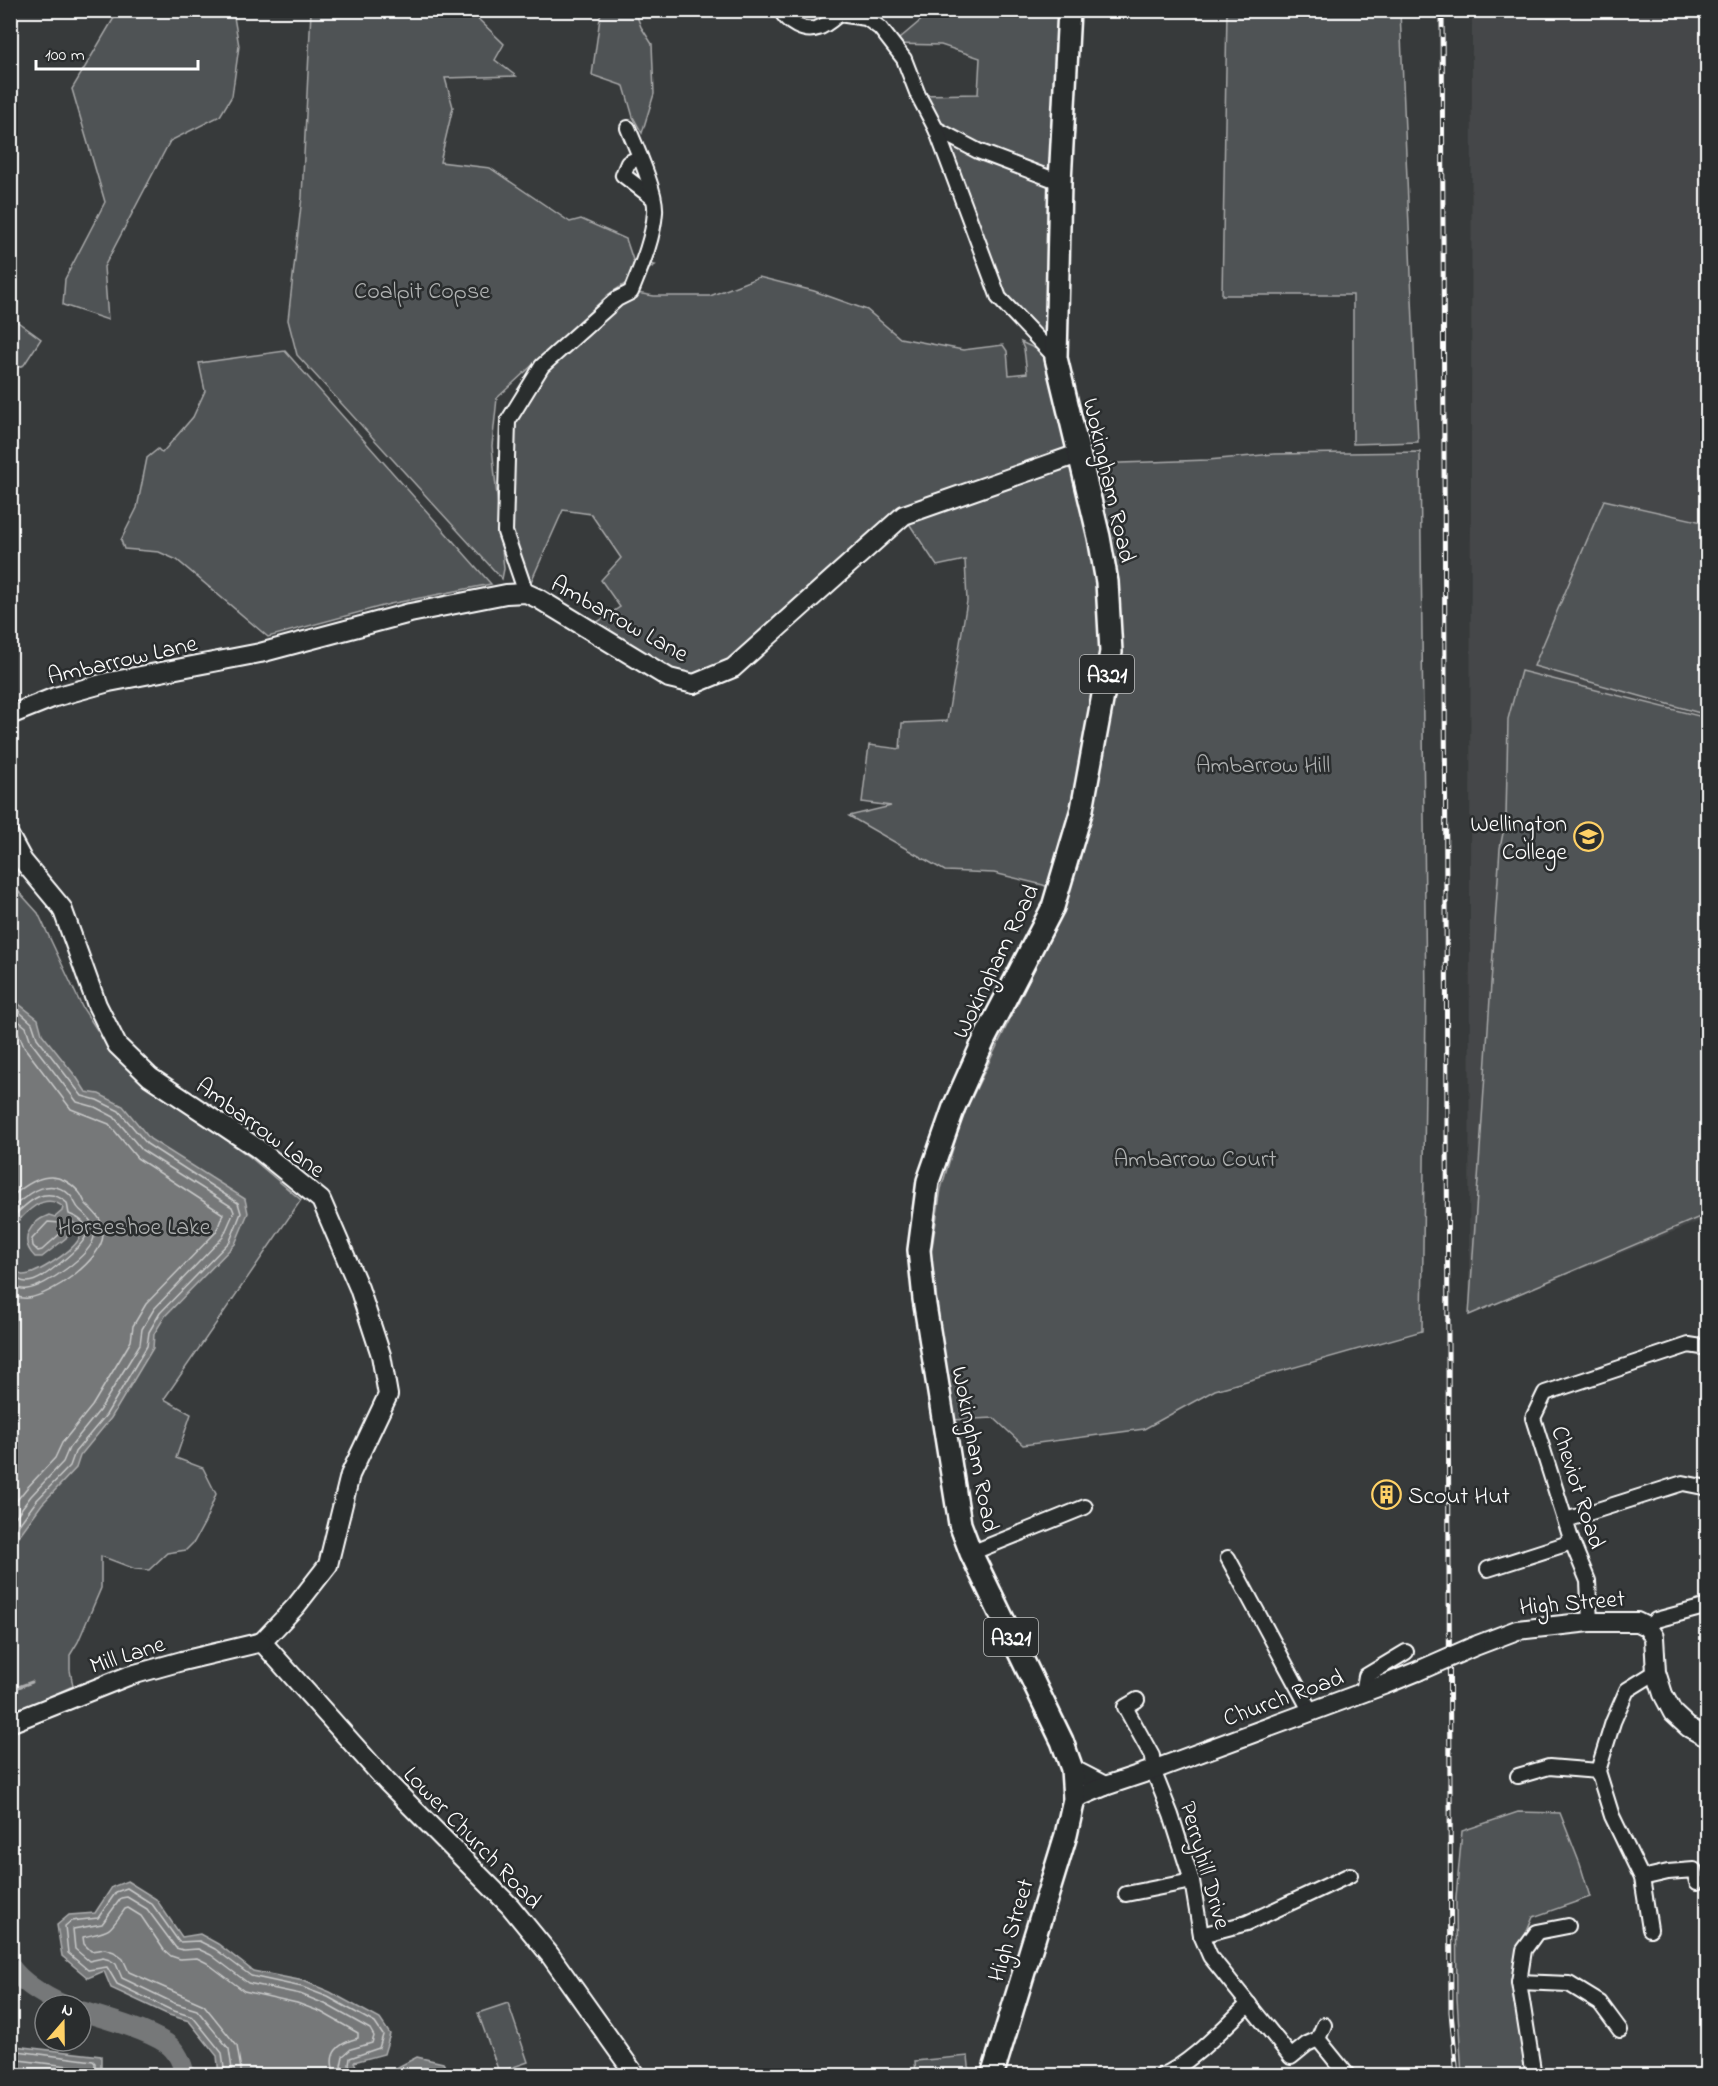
<svg xmlns="http://www.w3.org/2000/svg" width="1718" height="2086" viewBox="0 0 1718 2086" font-family="'Indie Flower',sans-serif">
	<rect width="100%" height="100%" fill="#373a3b"/>
	<filter id="ink" filterUnits="userSpaceOnUse"><feTurbulence type="fractalNoise" baseFrequency=".0167" numOctaves="2"/><feDisplacementMap in="SourceGraphic" scale="12" xChannelSelector="R" yChannelSelector="G"/><feConvolveMatrix kernelMatrix="1 2 1 2 8 2 1 2 1" color-interpolation-filters="sRGB"/></filter>
	<g filter="url(#ink)">
		<!-- built -->
		<path fill="#444748" d="M1472,11H1707V1218L1469,1315Z"/>
		<!-- green -->
		<g fill="#505354" stroke="#a8a9aa" stroke-width="1.5">
			<path d="M118,11H233L239,46L232,96L220,116L170,141L104,267L108,320L63,305L65,279L105,202L72,89Z"/>
			<path d="M311,11H470L504,44L495,60L516,76L445,78L453,107L440,162L490,168L570,222L581,219L626,239L633,260L655,265L609,294L497,398L492,446L504,569L502,579L297,355L288,320L302,197Z"/>
			<path d="M601,11H635L641,27L652,44L654,94L642,133L633,117L624,86L592,75Z"/>
			<path d="M932,11H1069L1056,358L1111,652L1058,891L1043,885L994,873L945,871L849,816L891,806L862,802L869,745L900,749L902,723L947,721L967,601L965,560L937,566L904,516L733,668L694,684L587,629L620,607L601,580L621,558L591,514L563,510L526,593L505,532L508,421L542,366L631,292L654,296H710L759,277L814,291L867,310L900,338L963,350L1003,345L1007,351L1009,375L1027,373L1024,349L1021,342L1054,357L999,298L918,95L978,94L980,58L941,45L893,44Z"/>
			<path d="M1227,11H1400L1418,442L1353,444V295H1222Z"/>
			<path d="M11,317L41,339L24,365L11,370Z"/>
			<path d="M285,351L491,584L390,604L268,637L177,560L159,552L124,549L121,540L137,508L147,458L158,449L162,453L193,417L205,391L199,363Z"/>
			<path d="M1420,452L1426,1002L1422,1331L1215,1390L1144,1429L1023,1445L994,1418L952,1420L931,1254L941,1189L962,1118L1040,957L1067,884L1120,652L1092,464L1208,460L1274,454Z"/>
			<path d="M1604,500L1707,523V715L1534,666Z"/>
			<path d="M1521,671L1707,718V1214L1469,1315L1500,848L1506,818L1508,719Z"/>
			<path d="M10,882L38,913L82,1007L111,1051L146,1083L250,1157L301,1200L164,1399L191,1414L176,1458L203,1468L216,1494L205,1522L194,1542L186,1550L167,1553L149,1570L135,1569L101,1556V1588L78,1642L70,1655V1670L73,1686L11,1714Z"/>
			<path d="M1518,1812L1560,1813L1580,1864L1590,1897L1533,1917L1516,1957L1513,1998L1529,2075H1462L1457,1998L1456,1898L1462,1831Z"/>
			<path d="M508,2003L528,2062L499,2072L478,2013Z"/>
			<path d="M968,2056L970,2075H916L915,2061Z"/>
		</g>
		<!-- water -->
		<g fill="#767879" stroke="#adaeaf" stroke-width="1.5">
			<path d="M10,970L16,984L19,1004L38,1019L42,1034L77,1078L86,1092L99,1094L123,1106L150,1139L245,1199L248,1213L235,1244L165,1316L154,1334L153,1348L111,1418L80,1456L76,1468L42,1504L11,1547V1265L22,1275C35,1276 77,1249 80,1236C82,1228 76,1224 71,1221L68,1223V1234L66,1238L42,1257H35C18,1240 30,1222 49,1215L55,1217L62,1211L63,1207C44,1190 24,1214 11,1229Z"/>
			<path d="M127,1881L156,1899L182,1937L200,1934L218,1944L253,1971L304,1981L330,1992L380,2019L390,2034L384,2054L354,2062L361,2075H219L217,2056L189,2021L169,2015L111,1988L104,1971L88,1978L62,1956L57,1925L69,1915L95,1913L112,1887Z"/>
			<path d="M10,2036L15,2046L101,2056V2075H11Z"/>
			<path d="M417,2057L443,2063L451,2075H388L392,2070Z"/>
		</g>
		<g fill="none" stroke-linecap="round" stroke-linejoin="round">
			<!-- shore -->
			<g stroke="#c8c9c9" stroke-width="1.5">
				<path d="M10,986L14,1007L32,1023L37,1038L82,1096L97,1100L119,1111L147,1144L238,1203L241,1213L230,1241L160,1313L149,1332L147,1346L106,1415L75,1452L70,1466L37,1500L10,1537"/>
				<path d="M10,1014L26,1027L31,1042L77,1102L95,1107L114,1117L142,1150L232,1207L234,1212L223,1237L154,1309L142,1329L140,1344L99,1411L69,1448L63,1462L31,1496L10,1524"/>
				<path d="M10,1026L18,1032L24,1047L71,1109L109,1124L137,1158L223,1214L216,1232L146,1304L133,1326L131,1341L92,1406L62,1443L55,1458L26,1489L10,1509"/>
				<path d="M10,1198C32,1179 55,1165 79,1192C82,1195 83,1200 86,1204C95,1213 104,1220 103,1235C102,1260 52,1295 28,1298C22,1299 16,1297 10,1295"/>
				<path d="M10,1209C28,1195 48,1175 70,1195C75,1200 75,1206 80,1210C88,1217 96,1225 94,1237C91,1255 45,1287 27,1289C21,1290 15,1287 10,1283"/>
				<path d="M10,1220C27,1203 45,1183 67,1203L69,1214C106,1228 77,1249 59,1264C50,1271 39,1281 27,1282C20,1282 15,1278 10,1273"/>
				<path d="M48,1222L60,1223L62,1232L42,1250L38,1251L33,1246L32,1239Z"/>
				<path d="M10,2050L93,2061L95,2063V2076"/>
				<path d="M10,2059L85,2068L87,2070L88,2076"/>
				<path d="M10,2068L75,2076"/>
				<path d="M225,2076L222,2053L193,2017L171,2010L117,1984L107,1967L88,1970L68,1953L65,1926L71,1921L98,1918L116,1892L127,1888L152,1904L179,1942L199,1941L215,1949L251,1976L302,1987L328,1997L375,2023L383,2035L379,2048L350,2058L349,2065L355,2076"/>
				<path d="M233,2076L229,2049L197,2010L174,2003L122,1978L116,1964L110,1960L103,1958L89,1961L75,1949L73,1929L102,1924L121,1898L127,1897L147,1909L176,1948L183,1950L198,1949L211,1955L248,1983L300,1994L325,2004L370,2029L374,2036L372,2043L351,2049L343,2056L341,2066L346,2076"/>
				<path d="M242,2076L237,2046L204,2005L129,1972L123,1959L114,1952L105,1949L91,1951L84,1944L83,1937C112,1930 107,1934 125,1909L128,1908L141,1916L164,1950L171,1956L180,1959L197,1958L207,1963L244,1991L297,2003L321,2012L358,2033V2038C339,2043 325,2053 336,2076"/>
			</g>
			<!-- stream -->
			<path stroke="#adaeaf" stroke-width="3" d="M10,1690L32,1682"/>
			<!-- river -->
			<g stroke="#767879" stroke-width="20">
				<path d="M10,1966C23,1984 44,1996 64,2005"/>
				<path d="M81,2011C107,2019 144,2029 166,2043C177,2050 183,2064 185,2076"/>
			</g>
			<defs>
				<g id="street">
					<path d="M781,10C787,23 804,33 818,28C825,26 833,19 839,14"/>
					<path d="M835,10L839,14L866,18L880,28L904,59L918,95L936,129L978,151L1060,182"/>
					<path d="M936,129L999,298L1056,358"/>
					<path d="M640,157L628,163L623,175L653,198"/>
					<path d="M526,593L505,532L508,421L542,366L617,299L631,292C641,267 653,240 655,212C657,193 636,147 628,128"/>
					<path d="M1566,1520L1683,1483L1708,1488"/>
					<path d="M971,1553L1085,1507"/>
					<path d="M1228,1558L1311,1712"/>
					<path d="M1488,1569L1572,1542"/>
					<path d="M1590,1622L1588,1581L1572,1542L1533,1418L1545,1393L1689,1345L1708,1348"/>
					<path d="M1647,1627L1656,1620L1708,1606"/>
					<path d="M1363,1693L1366,1676L1406,1652"/>
					<path d="M1137,1700L1125,1707L1152,1756L1153,1770L1171,1815L1192,1881L1201,1935L1210,1956L1291,2057L1307,2044L1318,2039L1324,2025"/>
					<path d="M1518,1776L1549,1767L1598,1771"/>
					<path d="M1642,1878L1668,1872L1694,1870L1697,1882"/>
					<path d="M1126,1894L1192,1881"/>
					<path d="M1650,1929L1642,1878L1612,1816L1598,1771L1613,1722L1627,1690L1656,1672"/>
					<path d="M1201,1935L1247,1923L1350,1875"/>
					<path d="M1519,1982L1569,1984L1600,2003L1620,2030"/>
					<path d="M1318,2039L1348,2076"/>
					<path d="M1161,2076C1191,2064 1225,2026 1249,2004"/>
					<path d="M1534,2076L1519,1982L1524,1950L1537,1932L1568,1926"/>
				</g>
				<g id="secondary">
					<path d="M10,715L55,697L109,682L260,653L410,613L506,594L526,593L539,599L669,678L694,684L733,668L904,515L1078,454"/>
					<path d="M10,837L23,861L62,908L97,1005L117,1045L150,1077L257,1148L321,1200L359,1288L381,1355L388,1395L350,1475L328,1565L296,1606L262,1642"/>
					<path d="M262,1642L387,1782L510,1906L550,1955L636,2076"/>
					<path d="M1475,1646L1517,1630L1590,1622H1637L1647,1627L1654,1637L1656,1672L1663,1694L1673,1713L1688,1727L1708,1738"/>
					<path d="M10,1723L128,1676L182,1661L262,1642"/>
					<path d="M1072,1769L1105,1786"/>
					<path d="M1074,1799L1105,1786L1153,1770L1386,1684L1418,1671"/>
				</g>
				<path id="primary" d="M992,2076L1066,1835L1074,1799L1072,1769L1062,1741L971,1553L960,1524L924,1299L919,1250L928,1181L954,1107L985,1038L1053,907L1082,809L1111,652L1107,582L1099,537L1056,358L1060,182L1069,10"/>
			</defs>
			<!-- street casing -->
			<use href="#street" stroke="#fff" stroke-width="18"/>
			<!-- secondary casing -->
			<use href="#secondary" stroke="#fff" stroke-width="22"/>
			<!-- primary casing -->
			<use href="#primary" stroke="#fff" stroke-width="26"/>
			<!-- street -->
			<use href="#street" stroke="#2a2d2e" stroke-width="14"/>
			<!-- secondary -->
			<use href="#secondary" stroke="#2a2d2e" stroke-width="18"/>
			<!-- primary -->
			<use href="#primary" stroke="#2a2d2e" stroke-width="21"/>
			<defs>
				<path id="rail" d="M1442,10L1451,2012L1457,2076"/>
			</defs>
			<!-- rail casing -->
			<use href="#rail" stroke="#fff" stroke-width="5"/>
			<!-- rail -->
			<use href="#rail" stroke="#2a2d2e" stroke-width="3" stroke-dasharray="9" stroke-linecap="butt"/>
			<defs>
				<path id="secondary-bridge" d="M1418,1671L1475,1646"/>
			</defs>
			<!-- secondary-bridge casing -->
			<use href="#secondary-bridge" stroke="#fff" stroke-width="22" stroke-linecap="butt"/>
			<!-- secondary-bridge -->
			<use href="#secondary-bridge" stroke="#2a2d2e" stroke-width="18"/>
		</g>
	</g>
	<!-- icons -->
	<defs>
		<symbol id="school-ring" viewBox="-11 -11 22 22"><circle r="9.5" fill="#2a2d2e" stroke="#ffd166" stroke-width="1.5"/><path d="M0-5L7-2L0 1L-7-2ZM-4 1L0 2.5L4 1V4Q0 6-4 4Z" fill="#ffd166"/></symbol>
		<symbol id="building-ring" viewBox="-11 -11 22 22"><circle r="9.5" fill="#2a2d2e" stroke="#ffd166" stroke-width="1.5"/><path d="M-4-6H4V6H1V3H-1V6H-4ZM-2.5-4.3h1.7v1.8h-1.7ZM.8-4.3h1.7v1.8H.8ZM-2.5-1h1.7V.8h-1.7ZM.8-1h1.7V.8H.8Z" fill="#ffd166"/></symbol>
	</defs>
	<g fill-rule="evenodd">
		<use href="#school-ring" x="1572" y="820" width="33" height="33"/>
		<use href="#building-ring" x="1370" y="1478" width="33" height="33"/>
	</g>
	<g text-anchor="middle" stroke-width="5" stroke-linejoin="round" paint-order="stroke">
		<!-- shield labels -->
		<g fill="#2a2d2e" stroke="#bfc0c0" stroke-width="1.5">
			<rect x="1080" y="655" width="54" height="38" rx="4.5"/>
			<rect x="984" y="1618" width="54" height="38" rx="4.5"/>
		</g>
		<g font-size="22" font-weight="bold" fill="#fff">
			<text x="1107" y="682">A321</text>
			<text x="1011" y="1645">A321</text>
		</g>
		<!-- park labels -->
		<g font-size="24" fill="#b0b2b2" stroke="#2a2d2e">
			<text x="422" y="298">Coalpit Copse</text>
			<text x="1263" y="772">Ambarrow Hill</text>
			<text x="1195" y="1166">Ambarrow Court</text>
			<text x="134" y="1234">Horseshoe Lake</text>
		</g>
		<!-- street labels -->
		<g font-size="24" fill="#fff" stroke="#2a2d2e">
			<text transform="translate(1110 480) rotate(77)" y="8">Wokingham Road</text>
			<text transform="translate(620 618) rotate(29)" y="8">Ambarrow Lane</text>
			<text transform="translate(122 659) rotate(-13)" y="8">Ambarrow Lane</text>
			<text transform="translate(995 961) rotate(-64)" y="8">Wokingham Road</text>
			<text transform="translate(261 1127) rotate(36)" y="8">Ambarrow Lane</text>
			<text transform="translate(976 1449) rotate(79)" y="8">Wokingham Road</text>
			<text transform="translate(1579 1487) rotate(72)" y="8">Cheviot Road</text>
			<text transform="translate(1572 1602) rotate(-5)" y="8">High Street</text>
			<text transform="translate(127 1654) rotate(-18)" y="8">Mill Lane</text>
			<text transform="translate(1283 1697) rotate(-20)" y="8">Church Road</text>
			<text transform="translate(473 1837) rotate(46)" y="8">Lower Church Road</text>
			<text transform="translate(1206 1865) rotate(74)" y="8">Perryhill Drive</text>
			<text transform="translate(1010 1930) rotate(-73)" y="8">High Street</text>
		</g>
		<!-- poi labels -->
		<g font-size="24" fill="#fff" stroke="#2a2d2e" text-anchor="end">
			<text x="1567" y="831">Wellington<tspan x="1567" dy="28">College</tspan></text>
			<text x="1408" y="1503" text-anchor="start">Scout Hut</text>
		</g>
	</g>
	<!-- margin -->
	<rect width="1718" height="2086" fill="none" stroke="#2a2d2e" stroke-width="36"/>
	<rect x="18" y="18" width="1682" height="2050" fill="none" stroke="#fff" stroke-width="2" filter="url(#ink)"/>
	<!-- north arrow -->
	<g transform="translate(63 2023) rotate(20)"><circle r="28" fill="#2a2d2e" stroke="#7f8182" stroke-width="1.5"/>
	<path d="M0-4.5L10 22L0 15L-10 22Z" fill="#ffd166"/>
	<text y="-9" font-size="16" font-weight="bold" text-anchor="middle" fill="#ffffff">N</text>
	</g>
	<!-- scale -->
	<path d="M36 60v9h162v-9" fill="none" stroke="#ffffff" stroke-width="3"/>
	<text x="45" y="60" font-size="18" fill="#ffffff" stroke="#2a2d2e" stroke-width="4.5" paint-order="stroke">100 m</text>
</svg>
